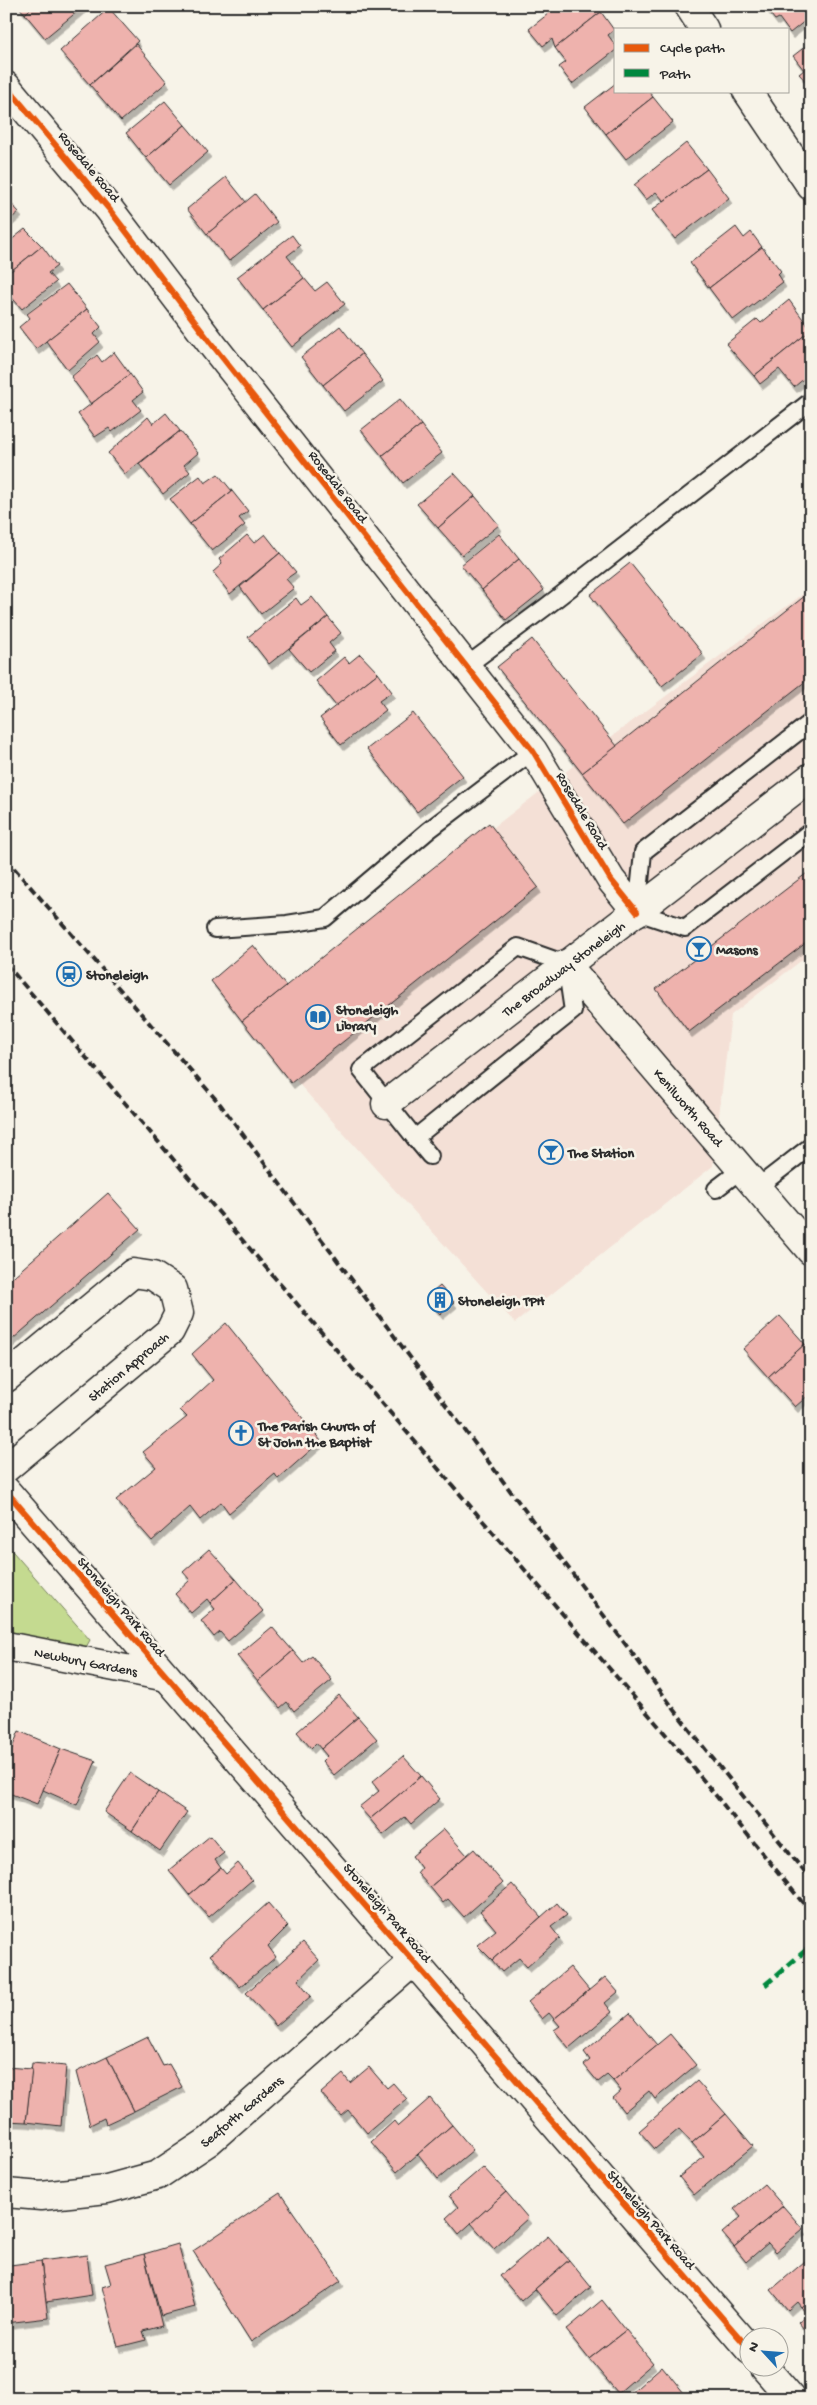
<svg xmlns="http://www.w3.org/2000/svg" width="817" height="2405" viewBox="0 0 817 2405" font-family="'Gochi Hand',sans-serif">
	<defs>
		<filter id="shadow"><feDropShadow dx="3" dy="5.5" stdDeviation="0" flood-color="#0004"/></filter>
	</defs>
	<rect width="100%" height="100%" fill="#f7f3e8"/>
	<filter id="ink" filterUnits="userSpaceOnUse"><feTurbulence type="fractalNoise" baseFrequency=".02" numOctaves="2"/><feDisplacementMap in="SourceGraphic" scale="10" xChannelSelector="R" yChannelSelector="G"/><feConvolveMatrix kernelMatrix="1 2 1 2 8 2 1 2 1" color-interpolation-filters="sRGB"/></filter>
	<g filter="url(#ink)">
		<!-- built -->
		<path fill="#f4e0d6" d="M811,588V953L731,1015L713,1166L515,1323L242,1021L603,743Z"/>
		<!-- green -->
		<path fill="#c4da90" stroke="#78825e" d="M6,1544L90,1640L85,1649L6,1637Z"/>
		<!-- building -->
		<g fill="#eeb2ad" stroke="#2b2b2b" filter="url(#shadow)">
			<path d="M18,6H33L25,14Z"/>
			<path d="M33,6H84L45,38L25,14Z"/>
			<path d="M558,6H596L601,12L555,48L552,39L543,46L529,29Z"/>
			<path d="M764,6H811V16L790,33L779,18L775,20Z"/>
			<path d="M109,8L138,41L90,85L60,51Z"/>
			<path d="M601,12L614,30L608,35L616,46V50L572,84L559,67L566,62L555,48Z"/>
			<path d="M811,42V87L799,74L804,70L793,56Z"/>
			<path d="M136,44L167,82L121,121L90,85Z"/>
			<path d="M616,83V91H648L653,97L606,134L585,107Z"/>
			<path d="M653,97L673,122L626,159L606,134Z"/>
			<path d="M165,101L185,125L146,158L126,133Z"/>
			<path d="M185,125L208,152L169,185L146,158Z"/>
			<path d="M686,143L707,169L664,201L656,192L646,200L634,185Z"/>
			<path d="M707,169L729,198L675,239L652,210Z"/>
			<path d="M226,177L246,202L207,234L187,209Z"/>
			<path d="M255,194L277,222L229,261L207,234Z"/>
			<path d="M6,198L19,212L6,223Z"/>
			<path d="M736,227L744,238L751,232L762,247L709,288L690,263Z"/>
			<path d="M25,229L42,246L6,275V236L10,241Z"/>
			<path d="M292,235L300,246L287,256L304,278L263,310L237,277Z"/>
			<path d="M42,246L57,266L48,273L56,282L22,309L6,291V275Z"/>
			<path d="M762,247L781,271L778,274L783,282L733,320L709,288Z"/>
			<path d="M304,278L315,291L327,282L345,304L292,347L263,310Z"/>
			<path d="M67,284L87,309L36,349L19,327L30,318L27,314Z"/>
			<path d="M789,300L811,330L754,376L726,344L757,319L761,323Z"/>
			<path d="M87,309L101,327L94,334L100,342L68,370L46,341Z"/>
			<path d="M340,326L362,354L323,385L301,357Z"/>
			<path d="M811,330V373L794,387L779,369L760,384L754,376Z"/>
			<path d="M114,352L130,374L91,404L71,377L97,355L102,362Z"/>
			<path d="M362,354L383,381L344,411L323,385Z"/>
			<path d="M130,374L143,392L133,400L141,410L112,432L109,428L95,437L78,414Z"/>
			<path d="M400,399L421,425L382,456L361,430Z"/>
			<path d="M166,413L180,431L125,474L108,453L148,417L153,424Z"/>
			<path d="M421,425L442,453L403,483L382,456Z"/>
			<path d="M180,431L198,453L184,465L190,472L163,494L139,464Z"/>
			<path d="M454,473L475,496L438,528L417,504Z"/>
			<path d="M218,474L232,491L190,524L170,499L200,476L205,483Z"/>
			<path d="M232,491L248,511L239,518L245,525L212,551L190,524Z"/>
			<path d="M475,496L499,525L462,555L438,528Z"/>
			<path d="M265,534L280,553L230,594L213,572L222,564L219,559L247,535L254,543Z"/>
			<path d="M499,534L519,559L482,590L461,565Z"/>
			<path d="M280,553L296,572L286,579L294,588L261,614L240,587Z"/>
			<path d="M519,559L544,590L506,620L482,590Z"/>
			<path d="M630,563L703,654L662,686L590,595Z"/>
			<path d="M811,591V677L623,824L582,773Z"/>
			<path d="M312,597L328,617L269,664L248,637L296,598L301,605Z"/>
			<path d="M328,617L341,633L329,643L335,651L309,672L289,649Z"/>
			<path d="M532,639L617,746L582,773L497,667Z"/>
			<path d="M360,654L378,673L336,706L316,681L344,657L349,663Z"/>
			<path d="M378,673L392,692L379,701L386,710L341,745L320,718Z"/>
			<path d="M413,713L463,776L417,812L367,749Z"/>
			<path d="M489,823L538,887L291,1083L242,1021Z"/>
			<path d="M811,870V939L689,1032L656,989Z"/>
			<path d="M253,945L286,986L242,1021L211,981Z"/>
			<path d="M108,1193L140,1229L6,1345V1283Z"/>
			<path d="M440,1286L454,1302L440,1314L426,1298Z"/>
			<path d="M780,1316L805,1344L768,1377L743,1349Z"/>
			<path d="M226,1323L321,1441L278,1479L275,1474L229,1513L221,1502L200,1520L190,1507L152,1541L116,1500L156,1467L143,1452L187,1417L180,1410L213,1380L192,1354Z"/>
			<path d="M805,1344L811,1351V1393L795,1407L768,1377Z"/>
			<path d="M209,1549L236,1579L210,1603L207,1599L191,1613L175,1594L190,1580L183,1572Z"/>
			<path d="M236,1579L263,1611L228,1641L220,1632L214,1637L201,1621L215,1609L210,1603Z"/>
			<path d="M272,1627L293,1651L258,1681L237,1656Z"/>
			<path d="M293,1651L303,1663L312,1656L332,1680L294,1711L287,1702L280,1708L258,1681Z"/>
			<path d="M339,1695L358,1717L321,1749L316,1743L311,1748L297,1732Z"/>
			<path d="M358,1717L377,1739L334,1775L322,1761L327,1756L321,1749Z"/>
			<path d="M19,1731L61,1749L37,1804L6,1792V1763Z"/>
			<path d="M61,1749L96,1761L77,1805L43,1790Z"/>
			<path d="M403,1756L421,1776L370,1819L359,1807L379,1791L372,1782Z"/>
			<path d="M130,1773L158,1792L132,1831L104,1812Z"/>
			<path d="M421,1776L440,1799L411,1824L405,1817L383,1835L370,1819Z"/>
			<path d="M158,1792L187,1812L160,1851L132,1831Z"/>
			<path d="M444,1829L467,1855L430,1887L417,1873L421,1868L412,1856Z"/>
			<path d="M210,1836L224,1853L215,1860L221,1868L189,1895L169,1870Z"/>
			<path d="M474,1849L503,1883L464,1917L448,1899L443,1903L430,1887Z"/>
			<path d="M238,1863L252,1880L209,1917L189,1895L221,1868L226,1874Z"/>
			<path d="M512,1884L541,1917L492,1960L477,1945L496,1930L480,1911Z"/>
			<path d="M268,1903L288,1926L268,1946L276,1957L240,1987L210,1955Z"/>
			<path d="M557,1903L567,1915L551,1927L560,1938L527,1967L519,1958L502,1972L492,1960Z"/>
			<path d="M303,1942L319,1960L298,1980L311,1996L276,2026L246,1993Z"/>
			<path d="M570,1967L589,1990L554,2019L549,2013L542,2019L528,2002Z"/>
			<path d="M605,1977L618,1992L605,2003L612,2012L569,2048L554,2030L560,2026L554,2019Z"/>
			<path d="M630,2013L657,2045L613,2081L607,2075L598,2082L584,2065L590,2060L584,2052Z"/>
			<path d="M670,2034L696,2065L655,2099L649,2091L624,2112L613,2098L621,2091L613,2081Z"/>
			<path d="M148,2037L163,2066L169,2064L182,2087L134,2111L107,2057Z"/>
			<path d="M107,2057L134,2111L106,2124L104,2118L90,2125L76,2072Z"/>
			<path d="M32,2063L66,2066L61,2126L26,2122Z"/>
			<path d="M6,2067L32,2069L26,2122L6,2121Z"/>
			<path d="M369,2067L387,2088L393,2083L407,2099L367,2133L348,2110L341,2116L321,2093L343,2074L350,2083Z"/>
			<path d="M697,2081L726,2114L692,2143L679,2129L655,2149L639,2131Z"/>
			<path d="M430,2098L452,2125L397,2172L371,2142L394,2121L398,2126Z"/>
			<path d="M726,2114L753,2146L694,2195L679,2177L704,2157L692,2143Z"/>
			<path d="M452,2125L473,2150L438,2179L418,2154Z"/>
			<path d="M483,2167L506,2192L459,2234L446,2218L458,2207L449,2196Z"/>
			<path d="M764,2184L783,2206L734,2247L722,2233L741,2217L734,2209Z"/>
			<path d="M506,2192L528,2218L494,2249L471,2223Z"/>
			<path d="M280,2193L341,2281L251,2342L193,2251Z"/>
			<path d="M783,2206L803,2229L776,2252L768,2243L746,2262L734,2247Z"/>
			<path d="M548,2236L569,2260L521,2301L500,2276Z"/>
			<path d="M178,2244L195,2307L161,2316L144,2254Z"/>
			<path d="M144,2254L162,2326L143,2331L146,2340L118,2347L102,2287L111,2284L105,2264Z"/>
			<path d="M87,2255L92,2295L46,2302L41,2261Z"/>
			<path d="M811,2256V2299L801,2307L797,2302L788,2310L771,2290Z"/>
			<path d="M569,2260L591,2287L557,2316L535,2289Z"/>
			<path d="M41,2261L48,2318L6,2323V2271H10V2265Z"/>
			<path d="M811,2299V2337L798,2322L807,2314L801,2307Z"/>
			<path d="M602,2300L626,2330L589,2359L566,2330Z"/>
			<path d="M626,2330L653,2363L618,2393L589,2359Z"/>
			<path d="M662,2366L684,2393L678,2399H633L629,2395Z"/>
		</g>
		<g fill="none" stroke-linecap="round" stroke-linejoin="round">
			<defs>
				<g id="service">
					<path d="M465,667L547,606L811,401"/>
					<path d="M811,722L643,852L637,912L685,928L811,831"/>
					<path d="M215,929L287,924L325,918L429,830L533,751"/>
					<path d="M518,947L566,964L573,1011L415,1138L361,1070Z"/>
					<path d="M415,1138L430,1156"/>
					<path d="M758,1187L811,1146"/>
					<path d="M716,1189L742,1169"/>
				</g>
				<g id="minor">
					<path d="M689,6L704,29"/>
					<path d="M6,86L109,209L214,347L533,751L611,880L637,912"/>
					<path d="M747,91L811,186"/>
					<path d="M566,964L811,1251"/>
					<path d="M386,1104L811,777"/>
					<path d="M6,1378L133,1273L153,1276L173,1289L179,1313L170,1331L6,1468"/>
					<path d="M6,1491L750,2350"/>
					<path d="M6,1646L167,1677"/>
					<path d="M6,2193L41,2196L107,2189L158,2175L209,2141L414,1961"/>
					<path d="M765,2368L792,2399"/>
				</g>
			</defs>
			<!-- service casing -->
			<use href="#service" stroke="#2b2b2b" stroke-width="20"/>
			<!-- minor casing -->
			<use href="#minor" stroke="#2b2b2b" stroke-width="31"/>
			<!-- service -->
			<use href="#service" stroke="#f7f3e8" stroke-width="16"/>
			<!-- minor -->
			<use href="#minor" stroke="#f7f3e8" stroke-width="28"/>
			<!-- rail -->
			<g stroke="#2b2b2b" stroke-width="4" stroke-dasharray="8 4" stroke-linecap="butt">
				<path d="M6,859L220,1104L689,1729L811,1880"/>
				<path d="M6,964L674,1744L811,1913"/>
			</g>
			<!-- quiet -->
			<path stroke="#00873e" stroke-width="5" stroke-dasharray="10 5" stroke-linecap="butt" d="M765,1985L811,1946"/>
			<defs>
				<g id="cycleway">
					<path d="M6,86L109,209L214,347L533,751L611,880L637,912"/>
					<path d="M6,1491L750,2350"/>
				</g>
			</defs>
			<!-- cycleway casing -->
			<use href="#cycleway" stroke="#f7f3e8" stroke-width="9"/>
			<!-- cycleway -->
			<use href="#cycleway" stroke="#e8590c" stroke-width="6"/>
		</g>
	</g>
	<!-- icons -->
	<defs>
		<symbol id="bar-ring" viewBox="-11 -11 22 22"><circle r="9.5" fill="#f7f3e8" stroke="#1f6fb2" stroke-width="1.5"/><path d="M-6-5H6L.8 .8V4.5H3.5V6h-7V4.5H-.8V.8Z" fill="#1f6fb2"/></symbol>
		<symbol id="station-ring" viewBox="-11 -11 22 22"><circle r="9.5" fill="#f7f3e8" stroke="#1f6fb2" stroke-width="1.5"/><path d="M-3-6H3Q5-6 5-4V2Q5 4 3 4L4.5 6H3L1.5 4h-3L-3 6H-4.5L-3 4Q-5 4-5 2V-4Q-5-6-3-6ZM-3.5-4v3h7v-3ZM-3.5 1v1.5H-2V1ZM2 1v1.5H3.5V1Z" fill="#1f6fb2"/></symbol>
		<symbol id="library-ring" viewBox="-11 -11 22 22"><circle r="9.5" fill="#f7f3e8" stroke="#1f6fb2" stroke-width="1.5"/><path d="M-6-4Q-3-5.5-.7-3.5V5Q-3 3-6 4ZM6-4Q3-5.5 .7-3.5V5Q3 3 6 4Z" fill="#1f6fb2"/></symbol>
		<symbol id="building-ring" viewBox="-11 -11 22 22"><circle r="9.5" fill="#f7f3e8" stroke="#1f6fb2" stroke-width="1.5"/><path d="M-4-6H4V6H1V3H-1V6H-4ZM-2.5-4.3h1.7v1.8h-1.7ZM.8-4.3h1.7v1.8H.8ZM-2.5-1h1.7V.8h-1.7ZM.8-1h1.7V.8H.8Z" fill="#1f6fb2"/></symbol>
		<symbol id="church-ring" viewBox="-11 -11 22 22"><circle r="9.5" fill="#f7f3e8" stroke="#1f6fb2" stroke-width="1.5"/><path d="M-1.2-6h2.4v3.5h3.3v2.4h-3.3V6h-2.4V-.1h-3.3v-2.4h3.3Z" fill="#1f6fb2"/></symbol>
	</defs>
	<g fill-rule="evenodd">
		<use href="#bar-ring" x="685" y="935" width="28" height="28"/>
		<use href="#station-ring" x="55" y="960" width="28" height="28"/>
		<use href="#library-ring" x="304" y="1003" width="28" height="28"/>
		<use href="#bar-ring" x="537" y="1138" width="28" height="28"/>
		<use href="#building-ring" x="426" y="1286" width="28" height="28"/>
		<use href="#church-ring" x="227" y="1419" width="28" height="28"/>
	</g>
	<g text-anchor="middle" stroke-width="5" stroke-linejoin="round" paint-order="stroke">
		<!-- street labels -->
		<g font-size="14" fill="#2b2b2b" stroke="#f7f3e8">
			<text transform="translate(90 166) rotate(50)" y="5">Rosedale Road</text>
			<text transform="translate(339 486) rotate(52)" y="5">Rosedale Road</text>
			<text transform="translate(583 810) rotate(59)" y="5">Rosedale Road</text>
			<text transform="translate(563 968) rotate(-37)" y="5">The Broadway Stoneleigh</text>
			<text transform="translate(689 1107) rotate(49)" y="5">Kenilworth Road</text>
			<text transform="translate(128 1366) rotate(-40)" y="5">Station Approach</text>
			<text transform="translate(122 1606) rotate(49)" y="5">Stoneleigh Park Road</text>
			<text transform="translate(86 1661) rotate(11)" y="5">Newbury Gardens</text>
			<text transform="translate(388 1912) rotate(49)" y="5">Stoneleigh Park Road</text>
			<text transform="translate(241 2111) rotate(-40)" y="5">Seaforth Gardens</text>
			<text transform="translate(652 2219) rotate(49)" y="5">Stoneleigh Park Road</text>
		</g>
		<!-- poi labels -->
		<g font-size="14" font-weight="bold" fill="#2b2b2b" stroke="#f7f3e8" text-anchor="start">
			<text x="716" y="954">Masons</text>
			<text x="86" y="979">Stoneleigh</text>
			<text x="336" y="1014">Stoneleigh<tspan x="336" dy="16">Library</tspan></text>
			<text x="568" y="1157">The Station</text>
			<text x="458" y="1305">Stoneleigh TPH</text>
			<text x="258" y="1430">The Parish Church of<tspan x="258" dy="16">St John the Baptist</tspan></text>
		</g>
	</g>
	<!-- margin -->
	<rect width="817" height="2405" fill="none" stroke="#f7f3e8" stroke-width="25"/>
	<rect x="12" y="12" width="792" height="2380" fill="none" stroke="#2b2b2b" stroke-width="2" filter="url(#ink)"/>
	<!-- legend -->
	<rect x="614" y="28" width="175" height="65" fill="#f7f3e8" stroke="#a5a39c"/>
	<rect x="624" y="44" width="25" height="8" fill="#e8590c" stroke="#a5a39c"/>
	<text x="660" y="52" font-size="15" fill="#2b2b2b">Cycle path</text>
	<rect x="624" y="69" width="25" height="8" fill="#00873e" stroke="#a5a39c"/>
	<text x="660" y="78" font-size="15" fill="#2b2b2b">Path</text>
	<!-- north arrow -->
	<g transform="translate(764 2352) rotate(296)"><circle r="24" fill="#f7f3e8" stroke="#a5a39c"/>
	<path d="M0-4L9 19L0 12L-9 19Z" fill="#1f6fb2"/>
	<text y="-8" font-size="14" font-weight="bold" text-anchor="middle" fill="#2b2b2b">N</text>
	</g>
</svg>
